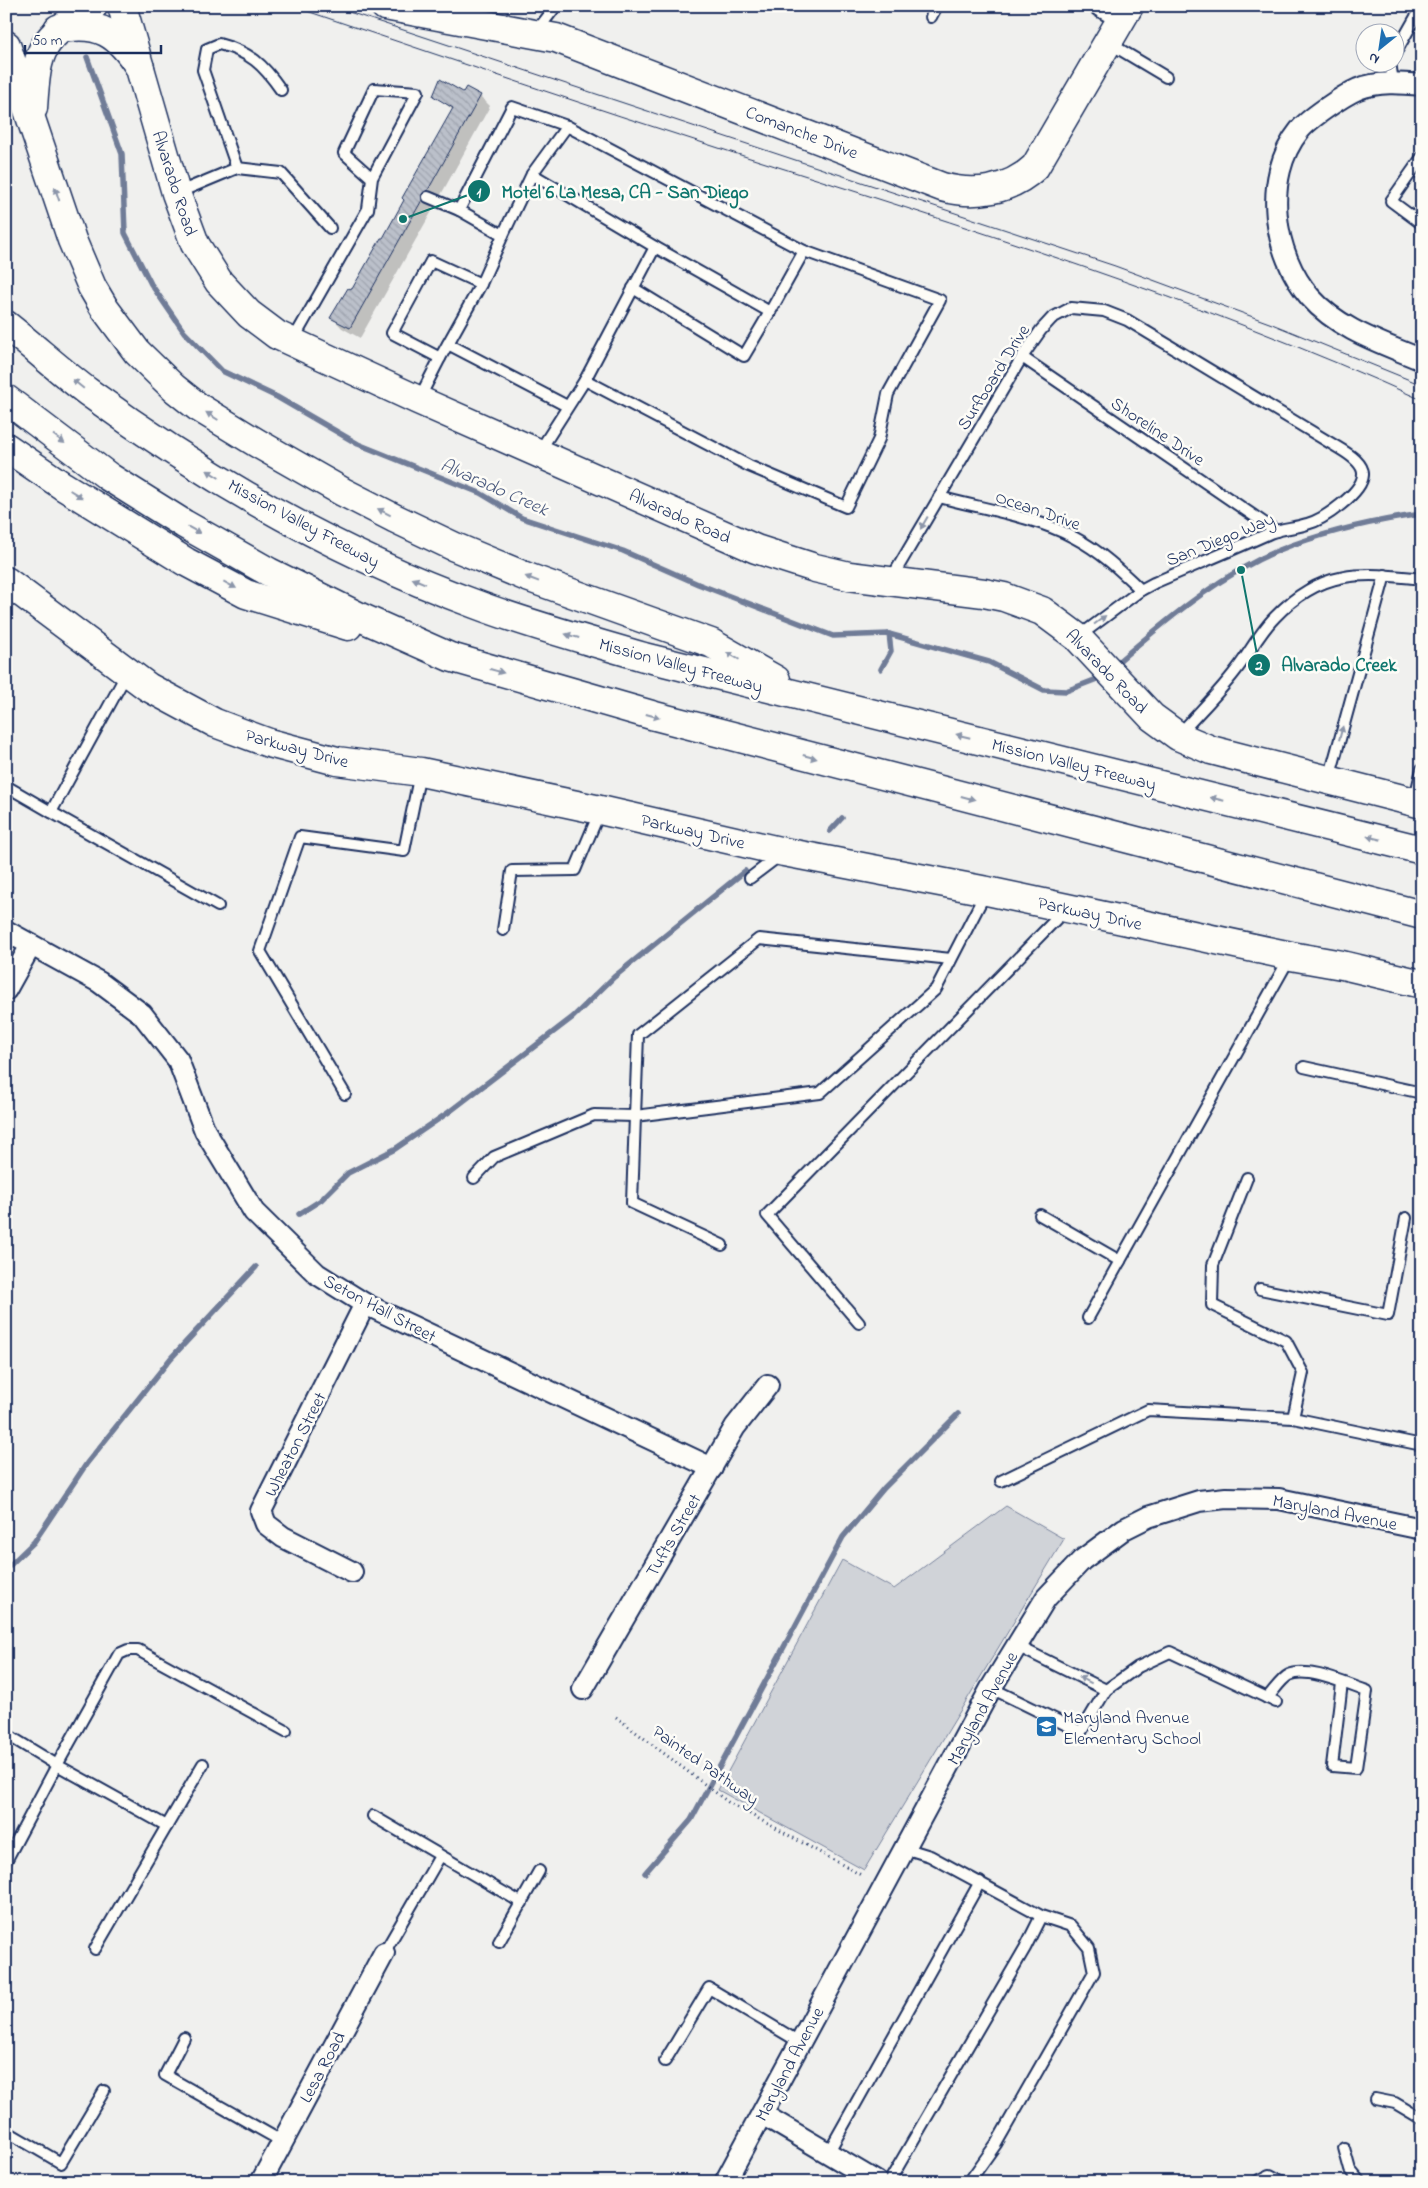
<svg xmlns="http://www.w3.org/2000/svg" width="1428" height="2188" viewBox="0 0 1428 2188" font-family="'Indie Flower',sans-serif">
	<defs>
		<pattern id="building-back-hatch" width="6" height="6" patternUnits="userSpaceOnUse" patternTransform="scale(1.25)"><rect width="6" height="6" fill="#bbc0ca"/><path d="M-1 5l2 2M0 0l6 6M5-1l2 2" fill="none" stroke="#a0a5b0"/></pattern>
	</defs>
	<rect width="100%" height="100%" fill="#f0f0ee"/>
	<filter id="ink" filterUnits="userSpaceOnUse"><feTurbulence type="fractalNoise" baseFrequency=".02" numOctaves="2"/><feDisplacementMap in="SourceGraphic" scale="10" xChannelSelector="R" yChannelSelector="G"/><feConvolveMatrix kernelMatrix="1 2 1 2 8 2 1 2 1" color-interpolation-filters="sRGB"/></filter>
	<g filter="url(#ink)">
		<!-- grass -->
		<path fill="#d0d3d8" stroke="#76819b" d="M1006,1506L1064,1539L864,1870L718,1790L842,1560L894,1589Z"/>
		<!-- shadow -->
		<path fill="#0003" d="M463,94L480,96L490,106L438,200L432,204V211L360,338L342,328L332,317L352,290L384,239L453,110L435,95Z"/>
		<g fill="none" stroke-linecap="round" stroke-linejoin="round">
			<!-- stream -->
			<g stroke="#6f7b97" stroke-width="5.5">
				<path d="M87,57L122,154L125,233L151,284L184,332L222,371L277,397L358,444L480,493L522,518L623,551L698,584L833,636L889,634L989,662L1044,690L1066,691L1097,679"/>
				<path d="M1119,661C1171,616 1227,569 1292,545C1334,530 1378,520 1422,514"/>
				<path d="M881,669L891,651L889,634"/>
				<path d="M830,831L842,818"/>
				<path d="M299,1214L321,1200L348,1173L395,1149L449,1112L573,1017L614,977L745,871"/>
				<path d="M6,1569L34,1542L87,1463L171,1358L256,1267"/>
				<path d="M645,1873L691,1820L843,1537L884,1488L958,1414"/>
			</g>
		</g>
		<!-- building -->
		<path fill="url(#building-back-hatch)" stroke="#1b2f5e" d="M440,79L463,92L466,87L481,95L428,190L422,194V200L350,328L330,318L348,288L352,289L381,238H383L404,200L402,198L453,108L433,96Z"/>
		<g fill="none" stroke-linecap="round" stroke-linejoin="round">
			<defs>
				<g id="lane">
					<path d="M931,17L937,6"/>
					<path d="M536,32L556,6"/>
					<path d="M1109,43L1166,77"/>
					<path d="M1396,52L1422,6"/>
					<path d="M1390,62L1393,82"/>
					<path d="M1422,157L1391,201L1422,224"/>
					<path d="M237,168L203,70L207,49L219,44C250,52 263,64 281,90"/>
					<path d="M532,174L655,247L585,380"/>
					<path d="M177,193L237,168L281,173L330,228"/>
					<path d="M428,197L459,210L512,107L567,126L804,251L940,300L888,394L879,439L846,507L749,466L585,380L539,452"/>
					<path d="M459,210L503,235L532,174L567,126"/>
					<path d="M655,247L770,312L804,251"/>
					<path d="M633,288L744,356L770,312"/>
					<path d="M292,342L368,209L372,178L418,92L374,89L344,153L372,178"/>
					<path d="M448,344L567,406"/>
					<path d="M1022,357L1276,531"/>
					<path d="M440,358L481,284"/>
					<path d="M419,399L440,358L392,333L431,261L481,284L503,235"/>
					<path d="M939,497C983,509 1034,516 1075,538C1100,551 1120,570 1141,590"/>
					<path d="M891,579L1022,357L1041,330L1052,318L1071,308L1104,311L1127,320L1342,450C1350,455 1364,464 1363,475C1362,493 1323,520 1307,524C1295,528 1282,528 1270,533C1232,550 1193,566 1154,583L1141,590L1078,637"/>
					<path d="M127,673L51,812L218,906"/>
					<path d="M1179,735C1198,713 1220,692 1237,669C1250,652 1260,632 1275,617C1321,569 1360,572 1422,579"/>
					<path d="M1329,779L1385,575"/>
					<path d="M6,786L51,812"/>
					<path d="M1414,802L1422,769"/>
					<path d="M750,878L779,856"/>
					<path d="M503,930L512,871L575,870L600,811"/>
					<path d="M1304,1067L1422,1093"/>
					<path d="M345,1094L260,951L300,837L404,851L420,773"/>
					<path d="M474,1178L494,1157L594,1115L635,1116L638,1035L759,939L951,959"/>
					<path d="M1247,1178L1213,1265L1212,1305L1286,1341L1303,1373L1293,1418L1422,1445"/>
					<path d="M1040,1215L1120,1261"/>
					<path d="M722,1245L632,1203L635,1116L820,1093L936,989L986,892"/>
					<path d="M1260,1289L1388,1315L1406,1218"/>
					<path d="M1088,1318L1290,957"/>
					<path d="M859,1323L767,1215L1065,910"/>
					<path d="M1001,1481L1148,1410L1293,1418"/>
					<path d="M991,1688L1081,1732L1106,1690L1017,1646"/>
					<path d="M1106,1690L1138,1667L1170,1652L1276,1702"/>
					<path d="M1267,1698C1273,1692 1282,1678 1289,1675C1308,1666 1348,1685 1367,1691L1356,1768L1332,1766L1342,1683"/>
					<path d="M6,1734L57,1765L6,1861"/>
					<path d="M373,1816L522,1903"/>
					<path d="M167,1826L57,1765L119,1654L128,1650H138L286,1731"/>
					<path d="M904,1848L930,1856L1041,1916L1071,1926L1089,1948L1094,1972L996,2144L969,2182"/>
					<path d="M499,1942L539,1871"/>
					<path d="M95,1949L203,1764"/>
					<path d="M384,1953L440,1856"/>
					<path d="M184,2038L165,2075L283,2142"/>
					<path d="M665,2061L709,1988L801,2043"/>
					<path d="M1375,2099L1395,2103L1422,2119"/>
					<path d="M6,2131L61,2163L104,2091"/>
					<path d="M1344,2148L1350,2170L1360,2182"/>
					<path d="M828,2153L980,1882"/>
					<path d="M889,2182L1025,1948L1041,1916"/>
					<path d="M1256,2182L1270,2175L1283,2182"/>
				</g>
				<g id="street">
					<path d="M1100,6L1123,19"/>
					<path d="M1422,85C1401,83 1378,81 1358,89C1344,95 1308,119 1299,131C1262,177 1273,255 1310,297C1339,330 1382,343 1422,360"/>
					<path d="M6,931L99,982L142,1014L178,1060L205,1131L254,1212L317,1274L365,1304L712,1468"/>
					<path d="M6,990L31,945"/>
					<path d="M352,1572L283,1537L266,1524L261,1511L365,1304"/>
					<path d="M583,1689L735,1427L768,1385"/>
					<path d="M762,2114L877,2182"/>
					<path d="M261,2182L384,1953"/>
					<path d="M725,2182L991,1688L1046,1598L1082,1560L1124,1529L1148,1517L1199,1501L1226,1498L1279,1499L1422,1529"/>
				</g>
				<g id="secondary">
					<path d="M122,6L176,193L195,244L219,282L249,314L277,335L418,400L756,549L815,568L849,576L984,593L1004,597L1042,611L1077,637L1152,717L1178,736L1211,750L1422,804"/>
					<path d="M385,6L556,38L942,187C975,196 1009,191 1035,167L1129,6"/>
					<path d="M6,581L148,687L215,723L269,743L337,761L421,772L600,810L784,852L987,891L1291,956L1342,965L1422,984"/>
				</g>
				<g id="highway">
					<path d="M58,29C99,20 119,34 140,68"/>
					<path d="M6,45L72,240L92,287L105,309L137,352L174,388L198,407L257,443L343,492L394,518L455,547L527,577L711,643L776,680"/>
					<path d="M33,108C37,45 41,40 93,6"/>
					<path d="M6,325C34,347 60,371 88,392C206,478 338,554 475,604C530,625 587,640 644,657L1422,850"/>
					<path d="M6,399L109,477L184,524L269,572L360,617L450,657L655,716L1422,915"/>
					<path d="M6,447L63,486L186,562L246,594L348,626"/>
				</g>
			</defs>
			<!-- lane casing -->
			<use href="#lane" stroke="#1b2f5e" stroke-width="14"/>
			<!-- street casing -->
			<use href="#street" stroke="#1b2f5e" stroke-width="24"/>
			<!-- secondary casing -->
			<use href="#secondary" stroke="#1b2f5e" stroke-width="31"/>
			<!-- highway casing -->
			<use href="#highway" stroke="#1b2f5e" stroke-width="31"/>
			<!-- path -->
			<path stroke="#1b2f5e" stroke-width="3" stroke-dasharray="1 4" stroke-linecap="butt" d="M616,1717L728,1802L861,1875"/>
			<!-- lane -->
			<use href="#lane" stroke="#fdfcf7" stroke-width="10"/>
			<!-- street -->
			<use href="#street" stroke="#fdfcf7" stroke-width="20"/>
			<!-- secondary -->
			<use href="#secondary" stroke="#fdfcf7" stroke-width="28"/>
			<!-- highway -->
			<use href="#highway" stroke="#fdfcf7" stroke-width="28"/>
			<!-- tram -->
			<g stroke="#1b2f5e" stroke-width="1">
				<path d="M292,6C438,55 584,105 731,152C964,226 1199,299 1422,400"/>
				<path d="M331,6L1115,266L1272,324L1422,385"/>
			</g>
		</g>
		<!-- one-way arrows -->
		<defs><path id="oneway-solid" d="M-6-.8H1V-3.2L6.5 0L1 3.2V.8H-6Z" transform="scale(1.25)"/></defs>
		<g fill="#8c96aa">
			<use href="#oneway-solid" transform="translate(57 194) rotate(-108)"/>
			<use href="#oneway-solid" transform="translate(78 384) rotate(-141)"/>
			<use href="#oneway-solid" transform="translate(212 416) rotate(-148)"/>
			<use href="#oneway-solid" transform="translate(59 439) rotate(37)"/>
			<use href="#oneway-solid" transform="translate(213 474) rotate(-148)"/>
			<use href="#oneway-solid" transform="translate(76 494) rotate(32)"/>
			<use href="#oneway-solid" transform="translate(384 512) rotate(-153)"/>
			<use href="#oneway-solid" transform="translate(924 523) rotate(120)"/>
			<use href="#oneway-solid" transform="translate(194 530) rotate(29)"/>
			<use href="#oneway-solid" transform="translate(532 579) rotate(-159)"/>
			<use href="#oneway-solid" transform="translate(419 581) rotate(-158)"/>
			<use href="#oneway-solid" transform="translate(230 585) rotate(28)"/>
			<use href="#oneway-solid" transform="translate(1100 620) rotate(-37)"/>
			<use href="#oneway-solid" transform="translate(572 636) rotate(-164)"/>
			<use href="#oneway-solid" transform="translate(733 656) rotate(-150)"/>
			<use href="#oneway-solid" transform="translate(497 671) rotate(16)"/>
			<use href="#oneway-solid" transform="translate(653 716) rotate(15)"/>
			<use href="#oneway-solid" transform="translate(1341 733) rotate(-75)"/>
			<use href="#oneway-solid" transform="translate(963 736) rotate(-166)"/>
			<use href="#oneway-solid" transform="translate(810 757) rotate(15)"/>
			<use href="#oneway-solid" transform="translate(968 798) rotate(15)"/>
			<use href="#oneway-solid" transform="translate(1217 799) rotate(-166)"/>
			<use href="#oneway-solid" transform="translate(1374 838) rotate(-166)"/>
			<use href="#oneway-solid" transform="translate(1085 1680) rotate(-153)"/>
		</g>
	</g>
	<!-- icons -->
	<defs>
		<symbol id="school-square" viewBox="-11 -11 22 22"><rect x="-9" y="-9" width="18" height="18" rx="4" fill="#1f6fb2" stroke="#fdfcf7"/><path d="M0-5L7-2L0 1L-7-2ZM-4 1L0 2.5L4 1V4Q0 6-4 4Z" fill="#fff"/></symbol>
	</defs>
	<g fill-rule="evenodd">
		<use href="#school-square" x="1034" y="1714" width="25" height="25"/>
	</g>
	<g text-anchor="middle" stroke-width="5" stroke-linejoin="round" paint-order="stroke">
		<!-- street labels -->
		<g font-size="18" fill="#1b2f5e" stroke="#fdfcf7">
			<text transform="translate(802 132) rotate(21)" y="6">Comanche Drive</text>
			<text transform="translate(175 183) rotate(72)" y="6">Alvarado Road</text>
			<text transform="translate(993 377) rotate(-58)" y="6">Surfboard Drive</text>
			<text transform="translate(1158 431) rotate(34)" y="6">Shoreline Drive</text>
			<text transform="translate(1038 510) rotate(19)" y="6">Ocean Drive</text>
			<text transform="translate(680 516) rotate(24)" y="6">Alvarado Road</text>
			<text transform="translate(304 523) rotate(28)" y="6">Mission Valley Freeway</text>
			<text transform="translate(1220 539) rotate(-22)" y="6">San Diego Way</text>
			<text transform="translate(681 665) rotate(15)" y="6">Mission Valley Freeway</text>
			<text transform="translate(1107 671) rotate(46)" y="6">Alvarado Road</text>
			<text transform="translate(297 748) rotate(15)" y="6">Parkway Drive</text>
			<text transform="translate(1074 764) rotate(14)" y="6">Mission Valley Freeway</text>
			<text transform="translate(693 831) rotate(13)" y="6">Parkway Drive</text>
			<text transform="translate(1090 913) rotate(12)" y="6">Parkway Drive</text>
			<text transform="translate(380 1308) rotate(28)" y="6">Seton Hall Street</text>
			<text transform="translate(295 1444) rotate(-63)" y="6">Wheaton Street</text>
			<text transform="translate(1335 1512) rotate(11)" y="6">Maryland Avenue</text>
			<text transform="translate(673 1535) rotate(-60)" y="6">Tufts Street</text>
			<text transform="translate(982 1708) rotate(-61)" y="6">Maryland Avenue</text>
			<text transform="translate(706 1765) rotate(35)" y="6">Painted Pathway</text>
			<text transform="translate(789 2064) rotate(-62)" y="6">Maryland Avenue</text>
			<text transform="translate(322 2067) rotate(-62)" y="6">Lesa Road</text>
		</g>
		<!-- poi labels -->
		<g font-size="18" fill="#1b2f5e" stroke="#fdfcf7" text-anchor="start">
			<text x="1063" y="1723">Maryland Avenue<tspan x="1063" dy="21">Elementary School</tspan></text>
		</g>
		<!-- water labels -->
		<g font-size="19" font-style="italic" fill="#4c5b7f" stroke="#fdfcf7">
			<text transform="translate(495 486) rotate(24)" y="7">Alvarado Creek</text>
		</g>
	</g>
	<!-- callouts -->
	<path fill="none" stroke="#0f766e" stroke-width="2" d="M403 219L479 191M1241 570L1259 665"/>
	<g fill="#0f766e" stroke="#fdfcf7" stroke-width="2">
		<circle cx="403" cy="219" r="5"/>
		<circle cx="1241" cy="570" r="5"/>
		<circle cx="479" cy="191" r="12"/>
		<circle cx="1259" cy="665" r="12"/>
	</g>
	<g font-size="15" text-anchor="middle" font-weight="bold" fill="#fff">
		<text x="479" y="197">1</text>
		<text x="1259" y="670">2</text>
	</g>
	<g font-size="19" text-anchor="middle" font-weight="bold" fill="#0f766e" stroke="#fdfcf7" stroke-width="5" stroke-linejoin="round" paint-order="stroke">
		<text x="625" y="198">Motel 6 La Mesa, CA - San Diego</text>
		<text x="1339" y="671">Alvarado Creek</text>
	</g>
	<!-- margin -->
	<rect width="1428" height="2188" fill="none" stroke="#fdfcf7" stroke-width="25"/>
	<rect x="12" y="12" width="1403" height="2163" fill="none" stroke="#1b2f5e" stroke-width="2" filter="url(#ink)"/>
	<!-- north arrow -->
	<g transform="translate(1380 48) rotate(210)"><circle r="24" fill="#fdfcf7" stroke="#a3aaba"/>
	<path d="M0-4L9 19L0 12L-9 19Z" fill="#1f6fb2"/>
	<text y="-8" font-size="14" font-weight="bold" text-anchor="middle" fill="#1b2f5e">N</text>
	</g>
	<!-- scale -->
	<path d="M25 45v8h136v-8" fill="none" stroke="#1b2f5e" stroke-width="2.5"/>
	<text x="32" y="45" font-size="15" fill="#1b2f5e" stroke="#fdfcf7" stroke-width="4" paint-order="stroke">50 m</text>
</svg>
